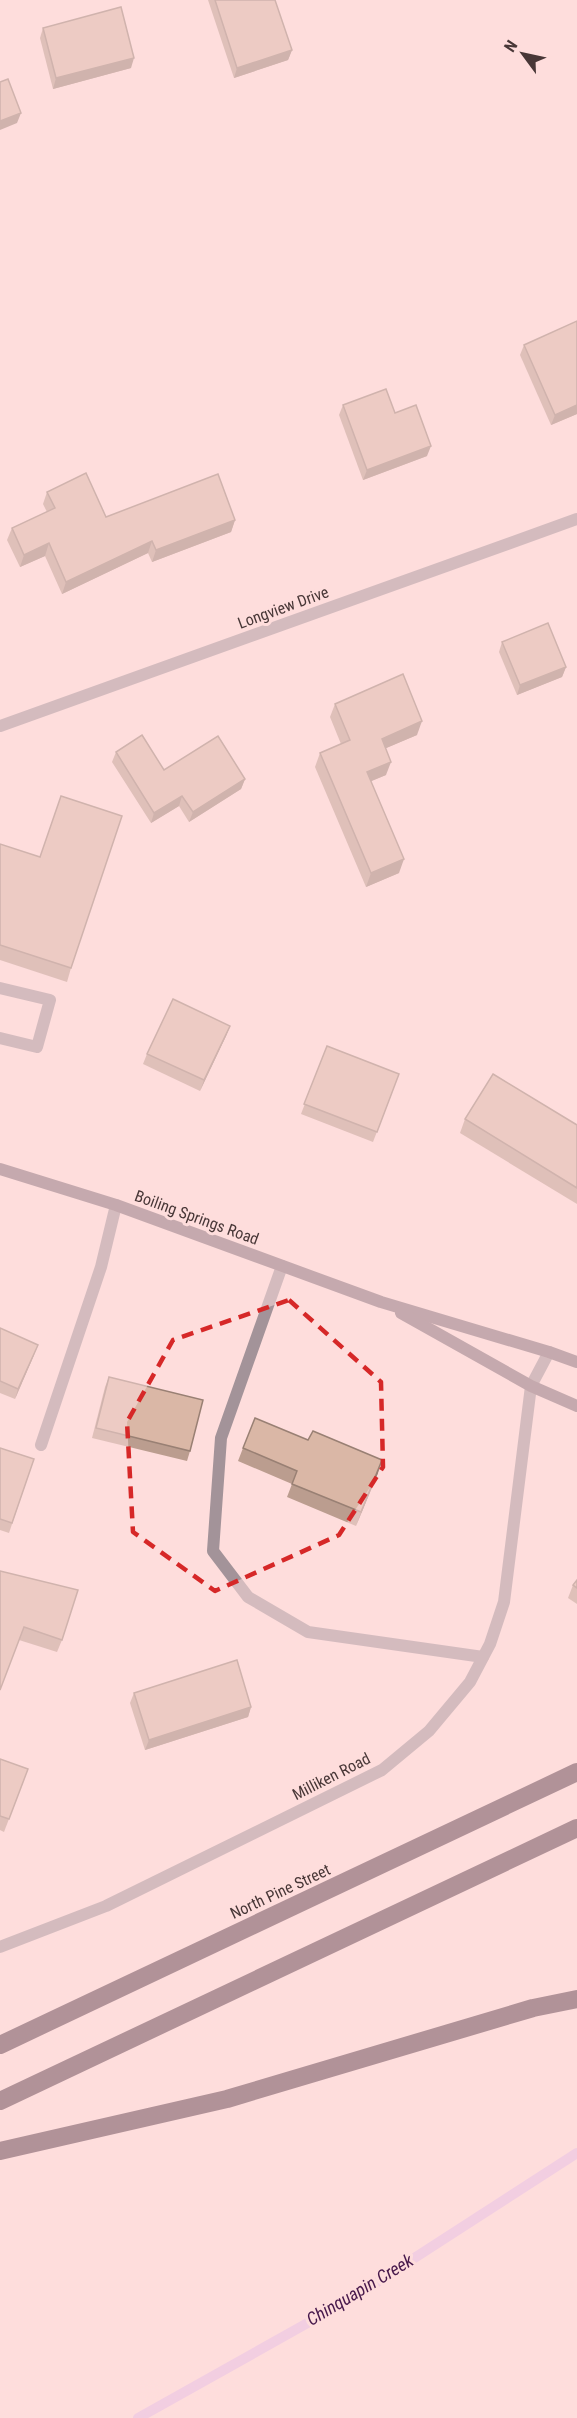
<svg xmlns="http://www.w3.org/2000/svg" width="577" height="2418" viewBox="0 0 577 2418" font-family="'Roboto Condensed',sans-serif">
	<rect width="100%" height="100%" fill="#fedddc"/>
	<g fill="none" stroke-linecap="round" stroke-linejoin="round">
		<!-- stream -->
		<path stroke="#e4bce7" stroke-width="10" d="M138,2418L354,2297L577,2153"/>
		<!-- lane -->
		<g stroke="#a39399" stroke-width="12">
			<path d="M0,988L50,1000L37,1047L0,1038"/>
			<path d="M282,1266L221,1438L213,1551L248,1597L308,1632L483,1657"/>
			<path d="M41,1445L101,1267L116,1205"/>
		</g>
		<!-- street -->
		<g stroke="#a39399" stroke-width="12">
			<path d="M0,726L577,519"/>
			<path d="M0,1947L106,1906L382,1770L429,1731L470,1682L490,1644L504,1602L531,1386L549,1352"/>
		</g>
		<!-- secondary -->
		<g stroke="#826c75" stroke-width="12">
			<path d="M0,1169L116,1205L381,1302L549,1352L577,1362"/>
			<path d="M401,1313L531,1386L577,1406"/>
		</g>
		<!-- highway -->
		<g stroke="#563845" stroke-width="18">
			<path d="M0,2045L577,1772"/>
			<path d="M0,2101L577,1828"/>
			<path d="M0,2151L227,2099L533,2008L577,1999"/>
		</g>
	</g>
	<!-- wall -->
	<g fill="#bb9d8f">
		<path d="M208,0H275L292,50L288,60L234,78Z"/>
		<path d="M43,28L131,68L53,89L40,38Z"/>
		<path d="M577,321V414L551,425L520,355L524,345Z"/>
		<path d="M343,405L395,413L427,456L363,480L339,415Z"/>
		<path d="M47,492L106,517L235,520L231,532L152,562L148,553L62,594L45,556L20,567L7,540L12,528L47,512L43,504Z"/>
		<path d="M502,642L566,667L562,677L517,695L499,652Z"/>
		<path d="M335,704L417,735L386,748V775L371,781L399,873L366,887L315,767L320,753L341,744L330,717Z"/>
		<path d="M116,752L164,770L245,779L241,789L189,822L179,806L151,823L112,762Z"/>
		<path d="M0,844L71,968L67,982L0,960Z"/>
		<path d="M230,1026L226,1036L200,1091L143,1064L147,1054Z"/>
		<path d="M327,1046L399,1074L373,1142L301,1114Z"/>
		<path d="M465,1119L577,1125V1204L460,1133Z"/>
		<path d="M0,1328L34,1355L15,1399L0,1393Z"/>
		<path d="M109,1377L190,1451L187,1461L92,1438L105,1387Z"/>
		<path d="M308,1440L378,1473L356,1526L287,1497L292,1484L238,1461L243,1448Z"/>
		<path d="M0,1448L34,1459L9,1533L0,1530Z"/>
		<path d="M0,1571L62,1640L57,1652L19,1640Z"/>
		<path d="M577,1580V1604L568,1598L573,1585Z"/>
		<path d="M134,1693L251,1707L248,1717L145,1750L130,1703Z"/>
		<path d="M0,1759L28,1769L4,1832L0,1830Z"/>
	</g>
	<!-- shaded-wall -->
	<g fill="#998074">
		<path d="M292,50L288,60L234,78L237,68Z"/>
		<path d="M134,58L131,68L53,89L56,78Z"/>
		<path d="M21,113L17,123L0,130V121Z"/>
		<path d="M577,405V414L551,425L555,415Z"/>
		<path d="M431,446L427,456L363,480L367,470Z"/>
		<path d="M235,520L231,532L152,562L156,550Z"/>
		<path d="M152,541L148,553L62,594L66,582Z"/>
		<path d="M49,543L45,556L20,567L24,555Z"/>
		<path d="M566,667L562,677L517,695L520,685Z"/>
		<path d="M422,721L417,735L377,752L382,739Z"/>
		<path d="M391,762L386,775L362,785L367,772Z"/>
		<path d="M245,779L241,789L189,822L193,812Z"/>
		<path d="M182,796L179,806L151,823L154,813Z"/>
		<path d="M404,859L399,873L366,887L371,873Z"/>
		<path d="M230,1026L226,1036L200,1091L204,1080Z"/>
		<path d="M38,1345L34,1355L15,1399L18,1389Z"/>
		<path d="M382,1460L378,1473L356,1526L361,1512Z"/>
		<path d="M251,1707L248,1717L145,1750L149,1740Z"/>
	</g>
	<!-- building -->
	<g fill="#dab7a6" stroke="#998074" stroke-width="1.5">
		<path d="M215,0H275L292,50L237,68Z"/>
		<path d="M121,7L134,58L56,78L43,28Z"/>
		<path d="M8,79L21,113L0,121V82Z"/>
		<path d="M577,321V405L555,415L524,345Z"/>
		<path d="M386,389L395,413L416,405L431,446L367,470L343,405Z"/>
		<path d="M86,473L106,517L218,474L235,520L156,550L152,541L66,582L49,543L24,555L12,528L55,508L47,492Z"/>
		<path d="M548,623L566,667L520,685L502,642Z"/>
		<path d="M403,674L422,721L382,739L391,762L367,772L404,859L371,873L320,753L350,740L335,704Z"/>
		<path d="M142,735L164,770L218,736L245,779L193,812L182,796L154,813L116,752Z"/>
		<path d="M61,796L122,816L71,968L0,945V844L40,857Z"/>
		<path d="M173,999L230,1026L204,1080L147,1054Z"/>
		<path d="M327,1046L399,1074L377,1132L304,1104Z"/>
		<path d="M493,1074L577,1125V1188L465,1119Z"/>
		<path d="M0,1328L38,1345L18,1389L0,1381Z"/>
		<path d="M109,1377L203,1400L190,1451L96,1428Z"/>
		<path d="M255,1418L308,1440L313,1431L382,1460L361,1512L292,1484L297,1471L243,1448Z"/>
		<path d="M0,1448L34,1459L12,1523L0,1519Z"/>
		<path d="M0,1571L78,1590L62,1640L24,1627L0,1690Z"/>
		<path d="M577,1580V1588L573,1585Z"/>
		<path d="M237,1660L251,1707L149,1740L134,1693Z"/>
		<path d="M0,1759L28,1769L9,1819L0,1816Z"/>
	</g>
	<!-- marked area -->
	<path d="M0 0H577V2418H0ZM289,1300L381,1382L383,1467L339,1535L215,1591L133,1532L127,1422L173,1340Z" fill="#fedddc" fill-opacity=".55" fill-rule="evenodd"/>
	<path fill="none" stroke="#d62828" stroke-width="4.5" stroke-dasharray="12 8" stroke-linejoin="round" d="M289,1300L381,1382L383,1467L339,1535L215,1591L133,1532L127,1422L173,1340Z"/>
	<g text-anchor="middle" stroke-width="6" stroke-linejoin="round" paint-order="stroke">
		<!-- street labels -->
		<g font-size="16" fill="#483737" stroke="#fedddc">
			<text transform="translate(283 607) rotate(-20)" y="6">Longview Drive</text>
			<text transform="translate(197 1217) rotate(20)" y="6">Boiling Springs Road</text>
			<text transform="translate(331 1776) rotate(-27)" y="6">Milliken Road</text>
			<text transform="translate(280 1891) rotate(-25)" y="6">North Pine Street</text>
		</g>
		<!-- water labels -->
		<g font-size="18" font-style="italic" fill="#47184b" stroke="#fedddc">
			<text transform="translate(360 2290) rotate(-31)" y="6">Chinquapin Creek</text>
		</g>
	</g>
	<!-- north arrow -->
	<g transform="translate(523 54) rotate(303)" stroke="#fedddc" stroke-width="4.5" paint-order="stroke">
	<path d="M0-4.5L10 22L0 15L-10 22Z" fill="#483737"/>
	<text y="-9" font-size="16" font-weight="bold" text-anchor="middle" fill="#483737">N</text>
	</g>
</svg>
